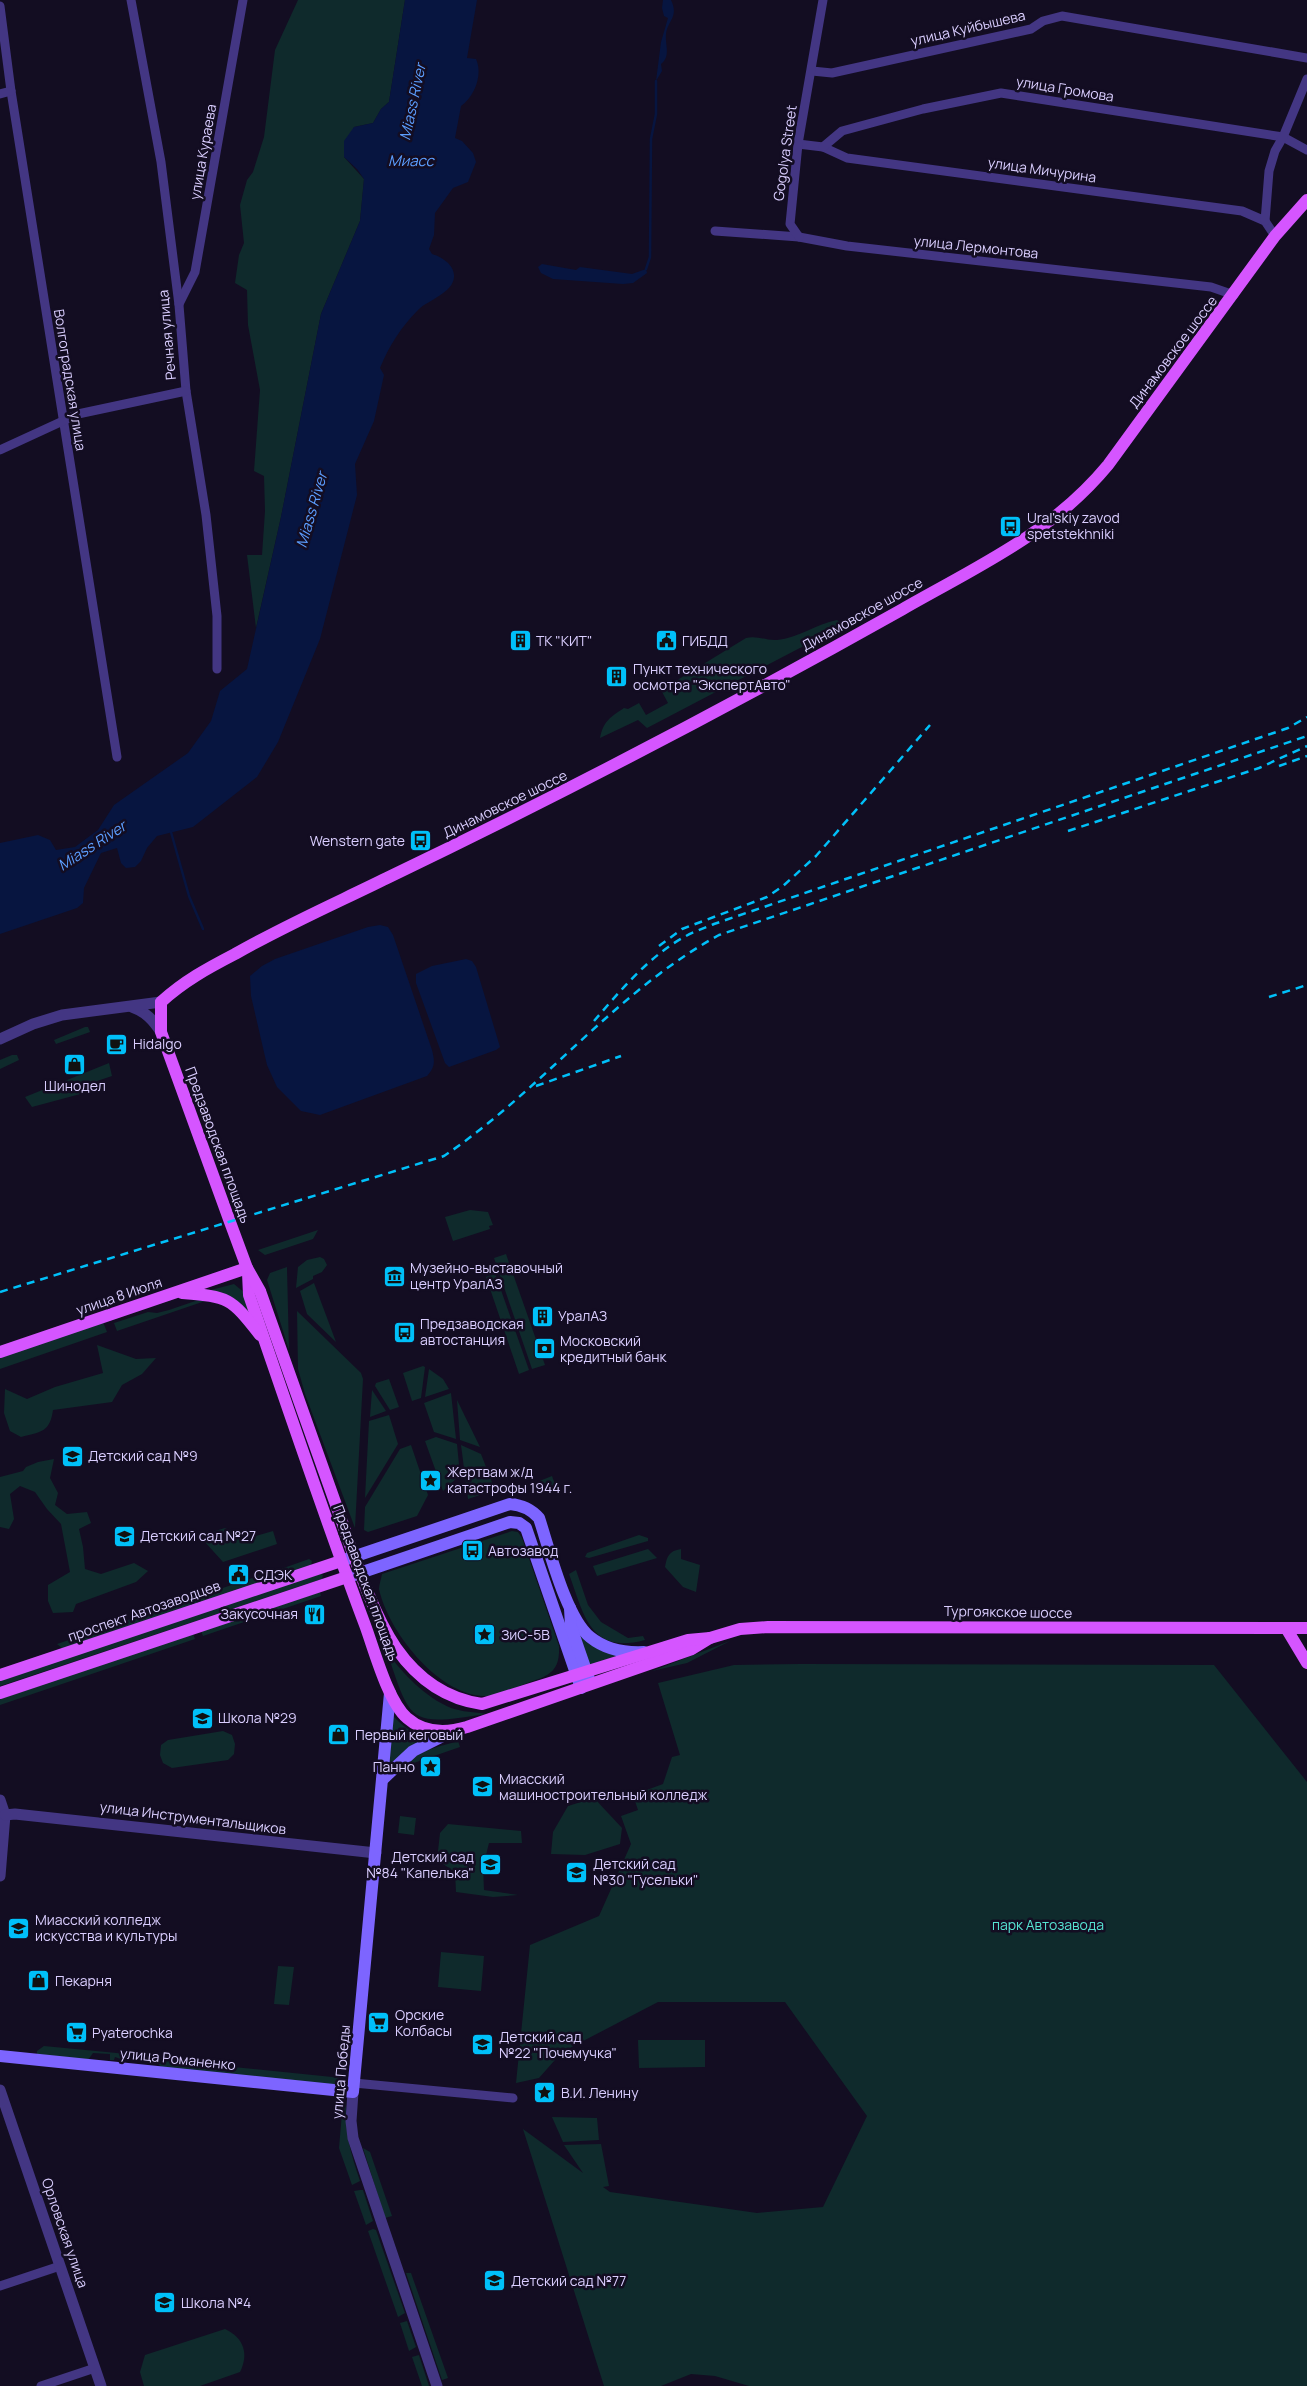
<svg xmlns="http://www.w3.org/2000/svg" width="1307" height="2386" viewBox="0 0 1307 2386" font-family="Manrope,sans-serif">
	<rect width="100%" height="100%" fill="#130d22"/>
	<!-- green -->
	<g fill="#0f2a2c">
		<path d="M298,0H405L389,102L381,109L373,123L354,127L344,157L364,179L360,221L321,314L281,517L256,628L247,555H262L265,511L264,476L254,471L260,390L248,325L247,290L235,283L239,255L244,243L240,205L247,180L253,172L264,137L275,50Z"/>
		<path d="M837,620L844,625L647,728L638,720L600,738C603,722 610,717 624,708L628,709L639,703L646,715L668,703L661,690L746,638C757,635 766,641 777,640C799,638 816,624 837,620Z"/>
		<path d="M85,1027H88L90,1032L56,1044L54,1040Z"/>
		<path d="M12,1055H17L19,1060L0,1069V1060Z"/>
		<path d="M109,1063L112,1076L97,1081L99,1089L32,1107L25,1097Z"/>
		<path d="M470,1210L488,1212L493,1225L489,1226L490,1229L453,1241L445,1217Z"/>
		<path d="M318,1230L313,1239L265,1255L258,1250Z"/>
		<path d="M506,1254L545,1365L532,1369L494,1258Z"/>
		<path d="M320,1257L324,1259L327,1265L322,1272L313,1276V1279L296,1288L298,1267L307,1260Z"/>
		<path d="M287,1267V1268L289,1350L267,1280L270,1273Z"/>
		<path d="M495,1273L529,1370L519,1374L486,1277Z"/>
		<path d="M314,1283L336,1342L307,1314L300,1291Z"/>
		<path d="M234,1284L246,1294L260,1332L237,1304L203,1292Z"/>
		<path d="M204,1298L211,1299L117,1331L114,1323L148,1312L157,1313L169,1310Z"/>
		<path d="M297,1311L361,1373L363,1379L355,1528L305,1394L298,1369Z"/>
		<path d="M103,1322L107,1332L0,1369V1358Z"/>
		<path d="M97,1345L136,1359L156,1358L142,1374L122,1385L112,1402L53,1410C50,1432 41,1432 21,1437L10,1431L4,1413L5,1389L27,1399L55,1387L103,1373Z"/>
		<path d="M423,1366L425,1367L421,1398L412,1401L403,1373Z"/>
		<path d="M429,1369L443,1379L449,1389L425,1397Z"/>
		<path d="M389,1379L399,1407L390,1410L375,1386L376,1383Z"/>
		<path d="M372,1390L386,1411L370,1417Z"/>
		<path d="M451,1393L456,1439L434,1432L424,1403Z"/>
		<path d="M457,1400L480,1447L460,1440Z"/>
		<path d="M389,1415L398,1444L365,1498L369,1421Z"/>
		<path d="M436,1437L457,1444L460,1475L443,1491L425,1441Z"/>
		<path d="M411,1445L428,1495L417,1516L368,1532L364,1530L365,1507L400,1449Z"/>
		<path d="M461,1445L481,1454L495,1490L468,1499Z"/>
		<path d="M54,1459L50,1478L58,1493L55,1505L67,1514L87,1512L91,1523L79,1529L83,1547L85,1569L101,1574L134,1563L148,1571L136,1582L76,1604L73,1612L53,1613L48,1601V1585L70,1572L61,1524L47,1509L35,1492L20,1486L10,1494L14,1519L9,1529L0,1527V1477L23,1471L26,1467L38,1462Z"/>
		<path d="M552,1476L558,1493L546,1490L537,1482Z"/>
		<path d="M225,1528L249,1538L273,1531L277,1544L223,1562L204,1541L205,1534Z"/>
		<path d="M512,1531L518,1532L522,1538L559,1646C560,1670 551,1675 530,1682C516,1687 497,1697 482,1696C437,1693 388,1631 379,1589C379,1585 381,1579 382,1574Z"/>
		<path d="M639,1535L648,1538V1541L589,1558L585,1557L587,1553Z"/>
		<path d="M648,1549L657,1558L597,1576L593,1566Z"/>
		<path d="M681,1549V1559L700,1565L696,1592L683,1587L665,1567C667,1556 669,1551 681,1549Z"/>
		<path d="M309,1559L312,1561L311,1565L283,1575L278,1570Z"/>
		<path d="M576,1570L588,1605L601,1622L628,1638L643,1636L645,1640C590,1655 584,1615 569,1574Z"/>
		<path d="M320,1573L323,1575L322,1579L0,1686V1679Z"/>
		<path d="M261,1575L260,1583L63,1649L57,1644Z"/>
		<path d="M320,1592L321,1596L203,1636L201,1631Z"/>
		<path d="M575,1625L617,1656L589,1666Z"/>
		<path d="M193,1634L195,1639L0,1705V1699Z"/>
		<path d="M730,1641L687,1663L652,1671Z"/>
		<path d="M387,1652C403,1674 425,1697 451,1708C462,1712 475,1712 486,1714C409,1726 411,1724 387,1652Z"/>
		<path d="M801,1664L1214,1665L1307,1782V2386H749L715,2376L691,2374L661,2386H604L523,2129L583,2173L564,2145L601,2144L609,2186L603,2187L610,2192L757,2213L823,2207L867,2116L785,2002H658L562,2052L539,2078L516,2083L530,1945L599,1916L631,1844L621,1816L638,1810L633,1795L663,1784L672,1757L680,1755L658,1683L734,1665Z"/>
		<path d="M391,1714C407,1730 413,1735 435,1737L387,1768Z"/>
		<path d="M223,1731L232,1735L235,1744L234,1754L228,1760L172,1768L163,1763L160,1755L161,1745L168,1740Z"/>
		<path d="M458,1741L460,1747L405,1766C413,1751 442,1746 458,1741Z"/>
		<path d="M594,1798L622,1828L620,1844L585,1855L551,1854L553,1832L568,1806Z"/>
		<path d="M400,1816L416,1818L414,1835L398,1833Z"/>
		<path d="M448,1824L521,1831L522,1843H489L483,1867L484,1890L518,1895L493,1897L456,1892L455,1872L437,1860L440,1833Z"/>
		<path d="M441,1952L484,1956L481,1991L438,1987Z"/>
		<path d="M278,1966L294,1967L289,2005L274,2004Z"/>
		<path d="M638,2040H705V2067L639,2068Z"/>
		<path d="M44,2046L127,2054L126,2061L115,2057L114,2060H110V2054L93,2053L88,2060L37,2054V2051Z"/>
		<path d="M154,2059L342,2078L341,2083L338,2085L161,2067Z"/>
		<path d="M343,2101L346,2102C344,2131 351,2154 360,2181L352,2185L339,2148Z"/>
		<path d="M552,2117L597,2118L599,2140L563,2142Z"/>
		<path d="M363,2148L370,2152L392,2216L385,2218Z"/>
		<path d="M360,2190H363L373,2221L366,2225L354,2191Z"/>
		<path d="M373,2229L376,2230L405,2313L398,2317L368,2231Z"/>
		<path d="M406,2273H411L448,2378L442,2380Z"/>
		<path d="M407,2321L416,2347L409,2351L400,2323Z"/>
		<path d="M225,2329C244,2338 249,2354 240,2372L200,2386H144L140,2372L145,2355Z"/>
		<path d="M419,2355L429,2386H422L412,2357Z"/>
	</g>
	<!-- water -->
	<g fill="#071540">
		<path d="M405,0H477L467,58L476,59C483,74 475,96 461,106L455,138L462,141L473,153L476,162L468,182L453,188L435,213L434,235L429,249L432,254C442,257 455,265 454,277C453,293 428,300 418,310C401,327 389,346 380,368L384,375L374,421L355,464L357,495L320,639L278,742L257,777L193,827L157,836L147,848L141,861L135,867L126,868L121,863L117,848L101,853L84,888L83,903L77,908L0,934V843L38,835L50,840L56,850L75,847L98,830L114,805L188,753L211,721L220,691L247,669L281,517L321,314L360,221L364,179L357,169L344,157V141L354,127L373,123L381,109L389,102Z"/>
		<path d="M663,0H671C679,17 668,20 666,34C665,46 671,56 661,64L662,71L656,81L661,42L668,18L664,16L662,8Z"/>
		<path d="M542,264L576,270L580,267L632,274L646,269L647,273L633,283L623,284L553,279L541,273L538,267Z"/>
		<path d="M380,925L388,927L393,935L432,1050C435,1062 435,1067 427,1076L320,1115L301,1111L277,1087L267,1065L251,996L250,976L262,966L275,959L368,927Z"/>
		<path d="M466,959L472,961L476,967L500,1047L496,1050L449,1067L445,1063L416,983V974L432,966Z"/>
	</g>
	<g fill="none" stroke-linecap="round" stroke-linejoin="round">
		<!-- stream -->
		<g stroke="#071540" stroke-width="2.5">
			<path d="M646,269L650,257L651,139L656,114V81"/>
			<path d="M171,832L189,896L203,929"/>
		</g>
		<!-- minor -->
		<g stroke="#433683" stroke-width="9">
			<path d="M131,0L161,162L179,305L186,391L206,515L217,616V669"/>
			<path d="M0,6L11,91L117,757"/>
			<path d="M812,71L832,73L1031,29L1043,21L1062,16L1307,58"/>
			<path d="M0,94L11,91"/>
			<path d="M798,144L823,147L847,158L1242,211L1265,221L1275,236"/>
			<path d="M823,147L842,131L923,109L1001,93L1283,137L1307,150"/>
			<path d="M1265,221L1269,171L1275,151L1283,137L1307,79"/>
			<path d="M715,231L799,237L847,246L1211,287L1234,295"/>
			<path d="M799,237L790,224L798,144L823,0"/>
			<path d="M179,304L195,272L243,0"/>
			<path d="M0,450L78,414L186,391"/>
			<path d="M354,2083L513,2098"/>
			<path d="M0,2286L60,2266"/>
			<path d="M41,2386L95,2368"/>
		</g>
		<!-- tertiary -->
		<g stroke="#433683" stroke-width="11">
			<path d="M132,1007C146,1012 153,1020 161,1032"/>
			<path d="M0,1039L33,1024L62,1015L161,1002"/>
			<path d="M0,1800L5,1815L0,1876"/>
			<path d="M5,1815L15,1814L376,1853"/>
			<path d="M0,2090L101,2386"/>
			<path d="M353,2092L351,2121L353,2138L437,2386"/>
		</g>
		<!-- secondary -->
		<g stroke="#7d65ff" stroke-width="12">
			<path d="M341,1561L510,1504C522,1505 531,1509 539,1518C549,1548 566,1618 590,1637C606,1650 624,1653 644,1652"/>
			<path d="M351,1576L510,1522L519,1523L526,1528L581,1688"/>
			<path d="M570,1608L571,1627L590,1682"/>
			<path d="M384,1778L413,1751L451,1732"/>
			<path d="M0,2056L353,2092L390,1693"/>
		</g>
		<!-- primary -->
		<g stroke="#d555ff" stroke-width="12">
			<path d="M248,1273L249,1295C287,1405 324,1516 365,1625C374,1649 388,1702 407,1718C424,1733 447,1733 467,1727L692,1649L710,1638L740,1629L768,1627L1307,1628"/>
			<path d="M182,1293C229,1297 230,1297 260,1335"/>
			<path d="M0,1352L247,1268"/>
			<path d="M1286,1628L1307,1663"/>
			<path d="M710,1638L688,1640L482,1704C446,1699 417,1678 396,1648C370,1610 351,1546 335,1502C310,1431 285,1361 260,1291L247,1268L230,1222L161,1032V1002C184,981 208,968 235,954C284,926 336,903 387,878C562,794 734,704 903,609C978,566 1051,534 1108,465L1275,236L1307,200"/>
			<path d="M0,1675L341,1561"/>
			<path d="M0,1693L347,1577"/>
		</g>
		<!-- rail -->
		<g stroke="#00c0f9" stroke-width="2.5" stroke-dasharray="8 6" stroke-linecap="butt">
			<path d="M1279,766L1307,756"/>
			<path d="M1068,831L1259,768L1307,746"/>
			<path d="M659,946L682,929L767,897L783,886L816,856L930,725"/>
			<path d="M1269,997L1307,985"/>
			<path d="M594,1021C620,991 650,955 686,936C695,931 705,928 714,924L1288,728L1307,717"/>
			<path d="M536,1086L621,1056"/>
			<path d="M0,1292L444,1156C542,1090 615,992 719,935L1307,736"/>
		</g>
	</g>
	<!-- icons -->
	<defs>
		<symbol id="bus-square" viewBox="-11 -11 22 22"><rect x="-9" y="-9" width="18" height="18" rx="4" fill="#00c0f9" stroke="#130d22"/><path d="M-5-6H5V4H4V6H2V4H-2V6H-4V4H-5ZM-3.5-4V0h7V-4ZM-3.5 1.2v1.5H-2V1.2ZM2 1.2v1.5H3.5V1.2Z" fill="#111"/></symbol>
		<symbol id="building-square" viewBox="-11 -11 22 22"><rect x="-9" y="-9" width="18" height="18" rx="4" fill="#00c0f9" stroke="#130d22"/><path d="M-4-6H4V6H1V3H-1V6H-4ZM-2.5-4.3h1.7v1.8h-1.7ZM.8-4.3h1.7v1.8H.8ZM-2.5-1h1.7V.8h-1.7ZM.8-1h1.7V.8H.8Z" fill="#111"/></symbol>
		<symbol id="civic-square" viewBox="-11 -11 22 22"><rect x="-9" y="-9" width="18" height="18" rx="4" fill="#00c0f9" stroke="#130d22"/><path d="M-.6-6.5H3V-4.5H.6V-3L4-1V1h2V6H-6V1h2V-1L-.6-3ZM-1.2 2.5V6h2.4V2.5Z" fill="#111"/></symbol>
		<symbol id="cafe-square" viewBox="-11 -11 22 22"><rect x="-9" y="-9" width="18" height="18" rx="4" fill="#00c0f9" stroke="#130d22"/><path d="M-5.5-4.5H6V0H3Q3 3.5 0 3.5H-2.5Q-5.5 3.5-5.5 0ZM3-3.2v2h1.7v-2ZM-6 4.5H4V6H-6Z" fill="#111"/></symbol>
		<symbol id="shop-square" viewBox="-11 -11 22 22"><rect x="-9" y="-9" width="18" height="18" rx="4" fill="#00c0f9" stroke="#130d22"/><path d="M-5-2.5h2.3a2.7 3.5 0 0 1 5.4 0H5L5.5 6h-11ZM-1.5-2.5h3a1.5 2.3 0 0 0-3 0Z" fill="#111"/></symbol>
		<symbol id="museum-square" viewBox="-11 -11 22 22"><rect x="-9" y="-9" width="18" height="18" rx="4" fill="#00c0f9" stroke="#130d22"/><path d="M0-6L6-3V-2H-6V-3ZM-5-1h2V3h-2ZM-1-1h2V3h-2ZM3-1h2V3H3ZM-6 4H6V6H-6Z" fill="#111"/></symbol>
		<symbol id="bank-square" viewBox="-11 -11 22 22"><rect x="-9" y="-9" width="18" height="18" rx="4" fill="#00c0f9" stroke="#130d22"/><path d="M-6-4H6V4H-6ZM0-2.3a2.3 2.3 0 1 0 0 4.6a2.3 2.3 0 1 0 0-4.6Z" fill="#111"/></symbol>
		<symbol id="school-square" viewBox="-11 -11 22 22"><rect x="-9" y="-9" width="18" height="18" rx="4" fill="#00c0f9" stroke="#130d22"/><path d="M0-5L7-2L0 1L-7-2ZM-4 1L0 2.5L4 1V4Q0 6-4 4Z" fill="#111"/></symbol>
		<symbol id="sight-square" viewBox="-11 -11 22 22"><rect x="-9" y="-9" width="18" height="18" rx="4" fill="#00c0f9" stroke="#130d22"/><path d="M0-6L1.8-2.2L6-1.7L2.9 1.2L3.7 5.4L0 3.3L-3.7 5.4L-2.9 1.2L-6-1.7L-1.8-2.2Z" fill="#111"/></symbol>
		<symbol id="restaurant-square" viewBox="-11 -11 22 22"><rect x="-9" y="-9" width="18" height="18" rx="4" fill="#00c0f9" stroke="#130d22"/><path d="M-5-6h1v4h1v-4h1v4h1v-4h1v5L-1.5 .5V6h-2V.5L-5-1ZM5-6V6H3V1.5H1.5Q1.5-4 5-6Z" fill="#111"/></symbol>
		<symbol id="university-square" viewBox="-11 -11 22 22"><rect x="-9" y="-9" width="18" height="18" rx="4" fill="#00c0f9" stroke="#130d22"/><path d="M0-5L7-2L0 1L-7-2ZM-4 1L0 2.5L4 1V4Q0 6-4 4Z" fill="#111"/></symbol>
		<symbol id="supermarket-square" viewBox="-11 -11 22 22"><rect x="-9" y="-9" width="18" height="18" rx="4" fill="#00c0f9" stroke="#130d22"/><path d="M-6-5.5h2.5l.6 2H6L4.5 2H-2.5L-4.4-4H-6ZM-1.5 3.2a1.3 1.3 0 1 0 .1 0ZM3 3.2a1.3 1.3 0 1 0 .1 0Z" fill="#111"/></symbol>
	</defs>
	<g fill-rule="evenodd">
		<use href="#bus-square" x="998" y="514" width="25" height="25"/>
		<use href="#building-square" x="508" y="628" width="25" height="25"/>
		<use href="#civic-square" x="654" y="628" width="25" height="25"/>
		<use href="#building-square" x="604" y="664" width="25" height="25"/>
		<use href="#bus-square" x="408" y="828" width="25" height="25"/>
		<use href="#cafe-square" x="104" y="1032" width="25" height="25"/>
		<use href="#shop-square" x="62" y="1052" width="25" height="25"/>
		<use href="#museum-square" x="382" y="1264" width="25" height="25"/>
		<use href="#building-square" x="530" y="1304" width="25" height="25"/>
		<use href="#bus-square" x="392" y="1320" width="25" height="25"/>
		<use href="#bank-square" x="532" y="1336" width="25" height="25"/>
		<use href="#school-square" x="60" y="1444" width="25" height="25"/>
		<use href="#sight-square" x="418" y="1468" width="25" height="25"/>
		<use href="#school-square" x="112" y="1524" width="25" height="25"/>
		<use href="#bus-square" x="460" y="1538" width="25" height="25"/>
		<use href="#civic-square" x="226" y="1562" width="25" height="25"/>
		<use href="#restaurant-square" x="302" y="1602" width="25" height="25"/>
		<use href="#sight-square" x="472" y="1622" width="25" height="25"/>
		<use href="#school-square" x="190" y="1706" width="25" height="25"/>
		<use href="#shop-square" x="326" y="1722" width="25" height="25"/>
		<use href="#sight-square" x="418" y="1754" width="25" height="25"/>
		<use href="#university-square" x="470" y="1774" width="25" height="25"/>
		<use href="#school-square" x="478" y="1852" width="25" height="25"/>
		<use href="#school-square" x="564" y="1860" width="25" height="25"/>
		<use href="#university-square" x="6" y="1916" width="25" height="25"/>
		<use href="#shop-square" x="26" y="1968" width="25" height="25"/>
		<use href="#supermarket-square" x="366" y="2010" width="25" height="25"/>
		<use href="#supermarket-square" x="64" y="2020" width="25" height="25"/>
		<use href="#school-square" x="470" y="2032" width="25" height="25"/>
		<use href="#sight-square" x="532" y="2080" width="25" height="25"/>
		<use href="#school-square" x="482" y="2268" width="25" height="25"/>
		<use href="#school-square" x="152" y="2290" width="25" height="25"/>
	</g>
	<g text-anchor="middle" stroke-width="5" stroke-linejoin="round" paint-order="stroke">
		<!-- street labels -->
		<g font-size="14" fill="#daceff" stroke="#130d22">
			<text transform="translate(968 28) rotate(-13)" y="5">улица Куйбышева</text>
			<text transform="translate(1065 89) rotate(9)" y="5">улица Громова</text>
			<text transform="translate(203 152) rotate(-80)" y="5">улица Кураева</text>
			<text transform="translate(785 153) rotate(-82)" y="5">Gogolya Street</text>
			<text transform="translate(1042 170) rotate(8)" y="5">улица Мичурина</text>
			<text transform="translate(976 247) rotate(6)" y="5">улица Лермонтова</text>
			<text transform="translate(167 335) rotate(-95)" y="5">Речная улица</text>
			<text transform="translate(1173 352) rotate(-53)" y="5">Динамовское шоссе</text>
			<text transform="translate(70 380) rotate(81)" y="5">Волгоградская улица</text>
			<text transform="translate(862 614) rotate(-29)" y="5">Динамовское шоссе</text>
			<text transform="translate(505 804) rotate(-26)" y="5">Динамовское шоссе</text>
			<text transform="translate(218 1145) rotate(70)" y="5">Предзаводская площадь</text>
			<text transform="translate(119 1296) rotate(-19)" y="5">улица 8 Июля</text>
			<text transform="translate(366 1583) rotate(70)" y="5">Предзаводская площадь</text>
			<text transform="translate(144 1611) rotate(-19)" y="5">проспект Автозаводцев</text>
			<text transform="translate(1008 1612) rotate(1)" y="5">Тургоякское шоссе</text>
			<text transform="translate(193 1818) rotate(7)" y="5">улица Инструментальщиков</text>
			<text transform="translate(178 2059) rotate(6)" y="5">улица Романенко</text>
			<text transform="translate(341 2072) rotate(-85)" y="5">улица Победы</text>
			<text transform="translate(65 2233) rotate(71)" y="5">Орловская улица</text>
		</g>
		<!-- poi labels -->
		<g font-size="14" fill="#daceff" stroke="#130d22" text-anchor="start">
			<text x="1027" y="523">Ural'skiy zavod<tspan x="1027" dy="16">spetstekhniki</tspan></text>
			<text x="536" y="646">ТК "КИТ"</text>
			<text x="682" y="646">ГИБДД</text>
			<text x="633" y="674">Пункт технического<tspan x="633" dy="16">осмотра "ЭкспертАвто"</tspan></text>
			<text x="405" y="846" text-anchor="end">Wenstern gate</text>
			<text x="133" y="1049">Hidalgo</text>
			<text x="75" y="1091" text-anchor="middle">Шинодел</text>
			<text x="410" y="1273">Музейно-выставочный<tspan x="410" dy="16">центр УралАЗ</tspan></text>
			<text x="558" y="1321">УралАЗ</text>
			<text x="420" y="1329">Предзаводская<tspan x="420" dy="16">автостанция</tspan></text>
			<text x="560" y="1346">Московский<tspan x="560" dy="16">кредитный банк</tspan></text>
			<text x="88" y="1461">Детский сад №9</text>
			<text x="447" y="1477">Жертвам ж/д<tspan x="447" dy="16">катастрофы 1944 г.</tspan></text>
			<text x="140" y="1541">Детский сад №27</text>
			<text x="488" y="1556">Автозавод</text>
			<text x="254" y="1580">СДЭК</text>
			<text x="298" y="1619" text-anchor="end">Закусочная</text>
			<text x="501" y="1640">ЗиС-5В</text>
			<text x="218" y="1723">Школа №29</text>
			<text x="355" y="1740">Первый кеговый</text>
			<text x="415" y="1772" text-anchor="end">Панно</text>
			<text x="499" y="1784">Миасский<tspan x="499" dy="16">машиностроительный колледж</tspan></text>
			<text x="474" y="1862" text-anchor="end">Детский сад<tspan x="474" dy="16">№84 "Капелька"</tspan></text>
			<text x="593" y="1869">Детский сад<tspan x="593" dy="16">№30 "Гусельки"</tspan></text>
			<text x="35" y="1925">Миасский колледж<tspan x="35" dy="16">искусства и культуры</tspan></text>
			<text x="55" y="1986">Пекарня</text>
			<text x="395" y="2020">Орские<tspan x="395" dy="16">Колбасы</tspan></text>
			<text x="92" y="2038">Pyaterochka</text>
			<text x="499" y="2042">Детский сад<tspan x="499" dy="16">№22 "Почемучка"</tspan></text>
			<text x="561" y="2098">В.И. Ленину</text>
			<text x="511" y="2286">Детский сад №77</text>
			<text x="181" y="2308">Школа №4</text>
		</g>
		<!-- park labels -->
		<g font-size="14" fill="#56e3d2" stroke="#130d22">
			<text x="1048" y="1930">парк Автозавода</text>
		</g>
		<!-- water labels -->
		<g font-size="15" font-style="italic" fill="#5c9eff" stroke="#130d22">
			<text transform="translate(413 102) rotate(-78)" y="5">Miass River</text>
			<text x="411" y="166">Миасс</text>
			<text transform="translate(312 510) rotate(-74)" y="5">Miass River</text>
			<text transform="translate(92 846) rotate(-33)" y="5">Miass River</text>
		</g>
	</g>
</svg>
